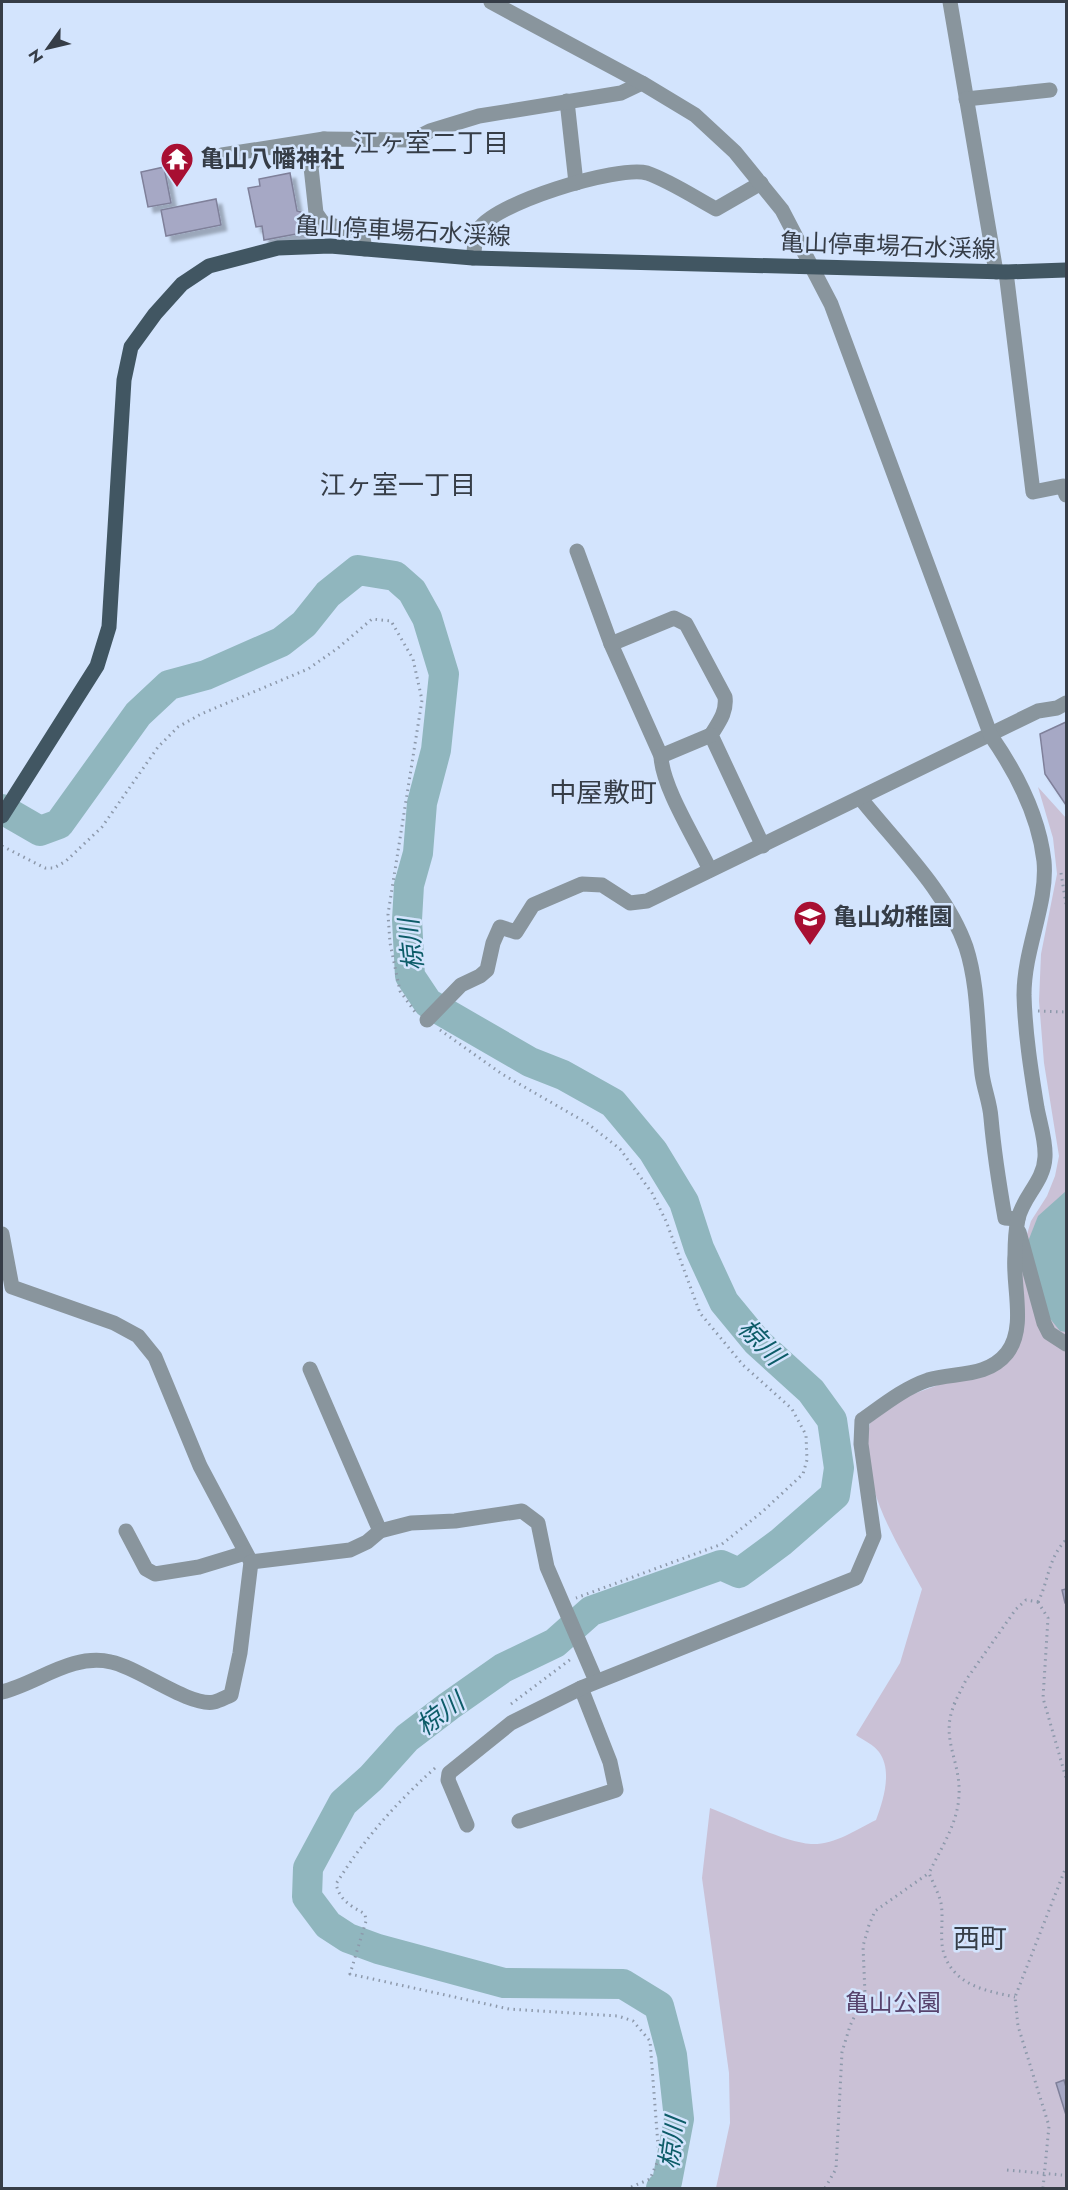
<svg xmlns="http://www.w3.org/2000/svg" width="1068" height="2190" viewBox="0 0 1068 2190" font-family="Jost,'Noto Sans JP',sans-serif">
	<defs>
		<filter id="shadow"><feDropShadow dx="5.5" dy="5.5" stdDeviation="1.5" flood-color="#0004"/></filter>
	</defs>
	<rect width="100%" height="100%" fill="#d3e4fd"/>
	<!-- green -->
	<path fill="#cac1d6" d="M1038,787L1066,818V2188H716L730,2123L729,2073L702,1878L710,1808C737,1818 783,1842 811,1844C834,1845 856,1830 876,1820C883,1801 893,1771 879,1752C874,1745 863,1740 856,1735L900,1663L922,1589C894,1537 858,1484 870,1423L905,1397L1010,1359L1020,1257L1031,1221L1047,1196L1055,1176L1059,1156L1044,1063L1039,1001L1041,954L1057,874L1053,838Z"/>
	<!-- water -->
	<path fill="#90b6be" d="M1066,1191V1332L1060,1331L1047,1315L1027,1244L1038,1216Z"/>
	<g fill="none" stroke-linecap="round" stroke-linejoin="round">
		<!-- river -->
		<path stroke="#90b6be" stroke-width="30" d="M2,809L40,831L59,824L138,714L169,685L206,675L281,642L304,624L328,594L358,570L395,576L412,591L427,618L444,674L436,750L422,803L418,853L409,885L407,920L410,976L428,1003L530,1062L563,1075L613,1103L653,1151L684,1202L699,1248L724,1302L757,1342L811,1391L832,1420L839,1468L835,1495L781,1542L739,1573L721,1565L591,1611L555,1643L503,1668L449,1706L407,1738L371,1778L343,1803L308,1868L307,1897L328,1925L348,1938L378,1949L504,1983L623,1984L659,2006L672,2055L679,2119L667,2182L661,2188"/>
	</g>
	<!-- building -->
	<g fill="#a6a8c5" stroke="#7f809a" stroke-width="1.5" filter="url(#shadow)">
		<path d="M164,167L171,203L148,207L141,172Z"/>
		<path d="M290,173L297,211L304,213L307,232L264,240L262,226L256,227L248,188L260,186L259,179Z"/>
		<path d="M216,199L221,225L166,236L161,210Z"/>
		<path d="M1066,722V805L1045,774L1040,734Z"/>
		<path d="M1066,1589V1603H1065L1062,1590Z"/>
		<path d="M1064,2080L1066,2087V2115L1056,2083Z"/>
	</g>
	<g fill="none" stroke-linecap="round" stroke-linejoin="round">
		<!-- path -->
		<g stroke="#8d99ab" stroke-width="3" stroke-dasharray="1.5 4.5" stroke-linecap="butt">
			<path d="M2,846L45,868H54L66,861L102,827L158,747L178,727L201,714L308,669L338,648L372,619L391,621L413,659L422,700L388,914L390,943L400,991L415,1012"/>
			<path d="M1061,873L1066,904"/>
			<path d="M1038,1011L1066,1012"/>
			<path d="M440,1030L502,1074L587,1123L620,1149L652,1193L666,1221L700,1313L743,1365L792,1409L806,1435L807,1460L803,1474L762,1512L722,1544L576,1598"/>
			<path d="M1038,1602L1048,1618L1043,1698L1066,1778"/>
			<path d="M1038,1602C1049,1580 1048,1558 1066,1540"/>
			<path d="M955,1703C939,1738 961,1760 959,1795C958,1823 941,1848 929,1873C933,1883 939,1894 941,1903C944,1920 939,1938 944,1954C955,1986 987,1991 1015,1997"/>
			<path d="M511,1704L571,1659"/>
			<path d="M954,1704L966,1680L1016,1609L1026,1600L1038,1602"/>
			<path d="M435,1768C395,1804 364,1839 336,1884C340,1901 351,1906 365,1914L366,1921L350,1974L509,2009L618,2016L633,2021L650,2041L659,2158L650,2179L629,2188"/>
			<path d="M1007,2170L1062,2175"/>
			<path d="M825,2188L836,2169L842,2052L850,2026L865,1994L863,1946L869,1925L875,1911L929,1873"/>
			<path d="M1043,2188L1049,2126L1018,2026L1015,1997L1066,1867"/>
		</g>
		<!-- minor -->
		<g stroke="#89959d" stroke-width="15">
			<path d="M950,2L996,272"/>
			<path d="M966,99L1050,90"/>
			<path d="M567,101L576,183"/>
			<path d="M222,155L324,139"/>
			<path d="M365,249L362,233L323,223L316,213L311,167L324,139L412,140L430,131L479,116L621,93L642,83"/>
			<path d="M473,258C475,250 474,239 478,231C490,204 618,165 647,173C670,181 694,197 716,209L761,183"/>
			<path d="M1006,272L1033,492L1063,486L1066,495"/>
			<path d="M577,551L611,644L661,756C662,787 696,840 710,870"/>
			<path d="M611,644L674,618L686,624L725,697C727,712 719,722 711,735L763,846"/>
			<path d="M661,756L711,735"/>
			<path d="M861,799C897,844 947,892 966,947C979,987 977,1033 982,1074C984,1089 990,1103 991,1118C994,1152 999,1184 1005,1218L1018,1219"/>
			<path d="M427,1020L461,985L480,976L487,970L493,943L500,927L516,932L533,905L582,884L602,885L630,903L647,901L1038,711L1057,708L1066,703"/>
			<path d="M1019,1232L1044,1323L1049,1333L1066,1344"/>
			<path d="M2,1234L12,1287L114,1323L138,1336L155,1357L200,1466L251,1562L240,1653L231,1695C226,1697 219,1701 214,1702C189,1707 138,1667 111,1662C72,1653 38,1683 2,1692"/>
			<path d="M310,1369L380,1531"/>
			<path d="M126,1531L146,1569L155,1574L199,1567L245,1553"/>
			<path d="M251,1562L350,1550L367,1542L380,1531L411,1523L455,1521L522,1511L538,1523L547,1567L596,1681"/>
			<path d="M519,1821L616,1790L610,1762L581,1688"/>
			<path d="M467,1825L448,1780L449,1773L511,1723L581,1688L856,1578L874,1536L861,1444L862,1420C882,1406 904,1388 928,1380C955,1372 987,1378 1007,1353C1027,1327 1012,1285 1015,1255C1015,1244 1016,1229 1018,1219C1023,1196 1044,1182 1045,1157C1046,1141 1040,1124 1037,1108C1031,1071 1025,1033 1024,995C1024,948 1048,904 1044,861C1039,817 1016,772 991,736L831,304L782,210L735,152L695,115L642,83L491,2"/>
		</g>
		<!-- major -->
		<path stroke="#415662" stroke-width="15" d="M2,816L97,666L109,627L124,380L131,347L155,314L182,284L209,266L278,248L330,246L473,258L1006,272L1066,270"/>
	</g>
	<!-- icons -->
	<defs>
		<symbol id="temple-pin" viewBox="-11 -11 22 30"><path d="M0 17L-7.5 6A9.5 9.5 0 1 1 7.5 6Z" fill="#a80f32" stroke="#d3e4fd"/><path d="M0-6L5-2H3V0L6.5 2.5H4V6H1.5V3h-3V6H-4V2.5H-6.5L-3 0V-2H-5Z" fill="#fff"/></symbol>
		<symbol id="school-pin" viewBox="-11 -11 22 30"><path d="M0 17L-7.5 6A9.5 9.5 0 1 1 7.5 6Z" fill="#a80f32" stroke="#d3e4fd"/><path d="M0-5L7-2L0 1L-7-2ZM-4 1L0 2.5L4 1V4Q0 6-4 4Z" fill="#fff"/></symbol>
	</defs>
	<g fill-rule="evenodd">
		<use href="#temple-pin" x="158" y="140" width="38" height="52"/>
		<use href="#school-pin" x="791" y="898" width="38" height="52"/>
	</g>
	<g text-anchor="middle" stroke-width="5" stroke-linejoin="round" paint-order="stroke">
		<!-- poi labels -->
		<g font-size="24" font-weight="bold" fill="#363d47" stroke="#d3e4fd" text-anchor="start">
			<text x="200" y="167">亀山八幡神社</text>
			<text x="833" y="925">亀山幼稚園</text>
		</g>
		<!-- street labels -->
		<g font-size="24" fill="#363d47" stroke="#d3e4fd">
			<text transform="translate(403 231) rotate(3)" y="8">亀山停車場石水渓線</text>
			<text transform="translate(888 246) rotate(2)" y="8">亀山停車場石水渓線</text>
		</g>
		<!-- park labels -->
		<g font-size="24" fill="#57436d" stroke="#d3e4fd">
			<text x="893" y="2011">亀山公園</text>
		</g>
		<!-- neighbourhood labels -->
		<g font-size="26" fill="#363d47" stroke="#d3e4fd">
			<text x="431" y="152">江ヶ室二丁目</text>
			<text x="398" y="494">江ヶ室一丁目</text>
		</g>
		<!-- water labels -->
		<g font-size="26" font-style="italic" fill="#0d5c68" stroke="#d3e4fd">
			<text transform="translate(411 945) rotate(-96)" y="9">椋川</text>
			<text transform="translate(761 1342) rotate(46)" y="9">椋川</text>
			<text transform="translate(440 1714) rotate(-36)" y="9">椋川</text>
			<text transform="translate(672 2143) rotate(-82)" y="9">椋川</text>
		</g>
		<!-- quarter labels -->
		<g font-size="27" fill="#363d47" stroke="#d3e4fd">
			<text x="603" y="802">中屋敷町</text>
			<text x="980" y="1948">西町</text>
		</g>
	</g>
	<!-- border -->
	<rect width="1068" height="2190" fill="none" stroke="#363d47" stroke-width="6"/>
	<!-- north arrow -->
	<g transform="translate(48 48) rotate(236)" stroke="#d3e4fd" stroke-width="4.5" paint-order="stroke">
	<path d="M0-4.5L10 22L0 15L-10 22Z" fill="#363d47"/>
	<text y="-9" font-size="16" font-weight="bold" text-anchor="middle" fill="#363d47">N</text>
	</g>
</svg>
